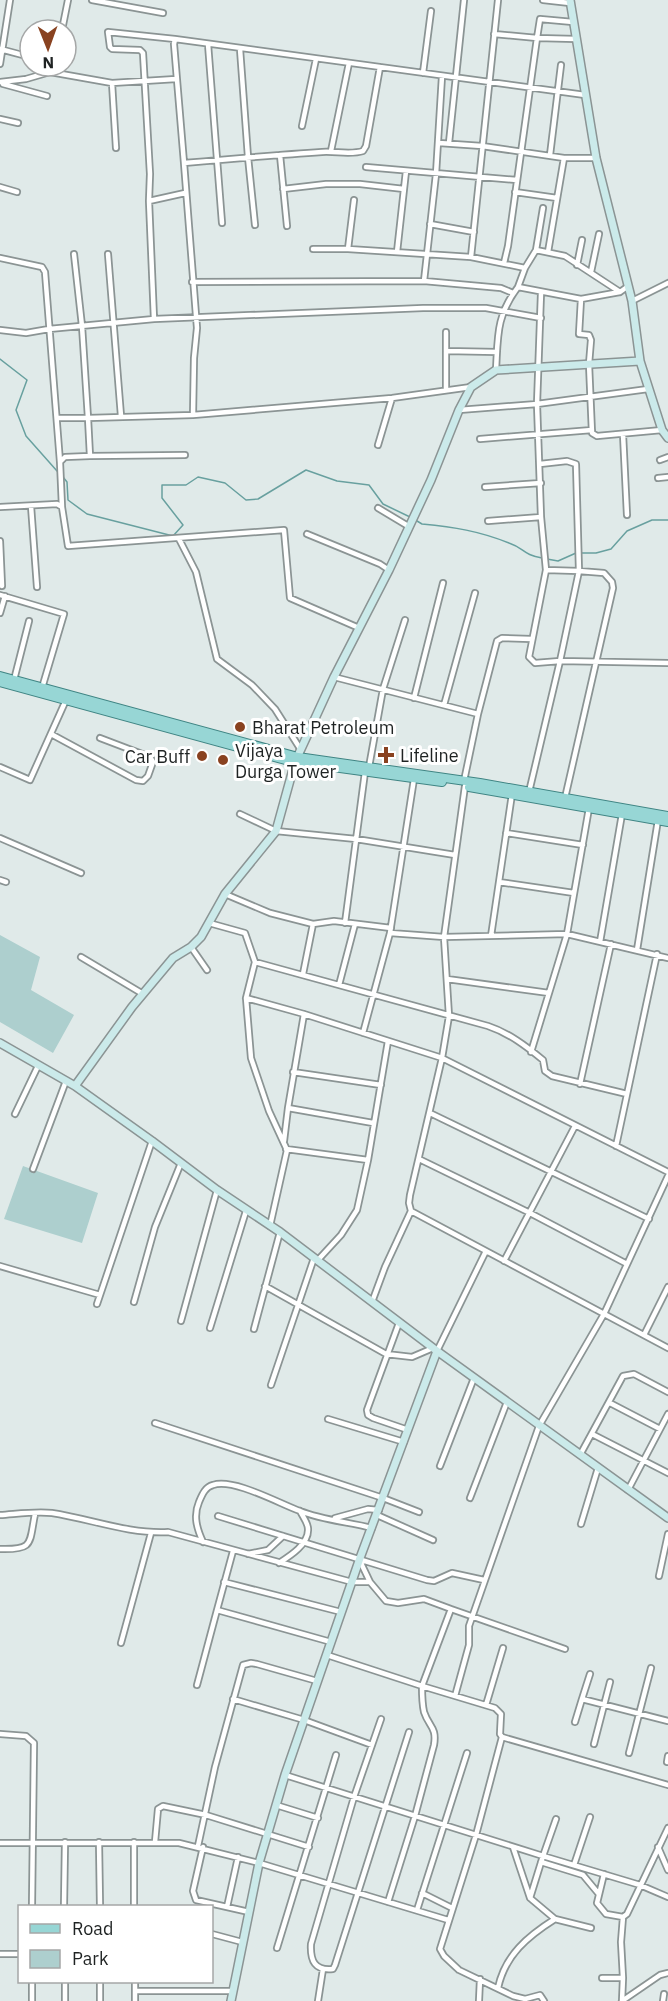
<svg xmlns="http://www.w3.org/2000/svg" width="668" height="2001" viewBox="0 0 668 2001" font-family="'IBM Plex Sans',sans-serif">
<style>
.green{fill:#adcfce}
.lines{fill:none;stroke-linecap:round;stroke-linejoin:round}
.stream{stroke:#68a09f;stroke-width:1.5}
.street-casing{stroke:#8b9494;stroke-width:8}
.secondary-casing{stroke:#8b9494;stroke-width:10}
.primary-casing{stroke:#408584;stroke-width:10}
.street{stroke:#fff;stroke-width:4.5}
.secondary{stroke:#cbeaea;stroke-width:7}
.primary{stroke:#97d6d5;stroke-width:8}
.poi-dot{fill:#894220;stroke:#fff;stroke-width:2}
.labels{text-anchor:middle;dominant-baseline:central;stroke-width:6;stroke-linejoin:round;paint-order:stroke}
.poi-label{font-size:18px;fill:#1f2323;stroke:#fff;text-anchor:start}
</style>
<rect width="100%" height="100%" fill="#e0eae9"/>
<path class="green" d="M0,935L40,957L31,990L74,1015L53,1053L0,1022Z
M23,1166L98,1193L82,1243L4,1219Z"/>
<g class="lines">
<path class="stream" d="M0,359L27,380L16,410L26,436L57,471
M63,477L67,482L68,500L87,514L173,536L183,525L162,498V485H186L198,477L225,483L246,500L258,499L306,470L337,481L369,485L383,504L410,517
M417,521L422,524C454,527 479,531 509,543C524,548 523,555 542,558
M581,553H596L611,549L627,531L652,520H668
M547,559L558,561L576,553"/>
<g class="street-casing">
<path id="street" d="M92,0L163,13
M543,0L570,3
M62,30L68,0
M494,34L537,38L540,19L573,22
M208,44L222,223
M0,49L30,57
M240,49L248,157L255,225
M0,64L10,0
M380,67L366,146L363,151C351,155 335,151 322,152C276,155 230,159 184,163L174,44L175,39L585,95
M423,73L431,11
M0,82L26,79L50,72L112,83L176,79
M112,83L116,148
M3,84L47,96
M0,119L18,123
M302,126L316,59
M439,143L482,146L564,158
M449,143L464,0
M331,151L349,63
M280,155L287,226
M550,155L561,65
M184,163L197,328L194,358L193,415
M366,167L517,180
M0,187L17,192
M283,189L326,184H360L404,189
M515,192L557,198
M354,200L348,249L471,257L525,268
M149,201L150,174L143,53L140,50L112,49L110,47L108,32L175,39
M430,224L474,232
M313,249H348
M536,250L565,256L620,292
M397,252L406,171
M548,252L564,158H596
M74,254L82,326L88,418L193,415L392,398L471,387
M108,254L121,416
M471,257L498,0
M0,258L42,267L45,272L60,462
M504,263L508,246L537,38L576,39
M577,265L582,240
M591,272L599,234
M424,281L436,174L442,76
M192,282L424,281L501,288L513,293
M518,287L525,268L536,250L543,208
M627,287L620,292L581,299L579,334L589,335L591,340L589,364L592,433L597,436L662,430
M541,293L537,404L541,517L546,570L579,571L560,661L535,663L529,657L546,570
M632,301L668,283
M154,319L149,201L185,193
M0,330L26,333L49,329L154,319L423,308H486L541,318
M446,351L497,352
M496,370C498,336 496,316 518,287L581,299
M446,390V332
M459,410L537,404L648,389
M57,418H88L90,456L65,457L60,462L62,507
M623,434L627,515
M480,439L592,430
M378,445L392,398
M90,456L185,455
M660,460L668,457
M540,464L567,461L576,464L579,571L604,573L612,582L613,588L565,798
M658,478L668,477
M485,487L541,483
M31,506L37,587
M0,507L57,504L62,507L68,546L284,530L290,598L359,628
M378,508L408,526
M488,521L541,517
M307,534L380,564L389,570
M179,539L196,572L217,659L252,685L275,709L301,750
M0,541L2,586
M0,595L64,614L42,688
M0,613L5,596
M334,677L478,714L464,781
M14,680L29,621
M414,698L443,583
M444,705L475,593
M478,714L497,641L502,638L531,639
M51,734L136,780L143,781L148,776L153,762L150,757L100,738
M0,767L30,780L66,700
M369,767L383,689L405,620
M414,779L390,933L444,937L567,934L668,958
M465,786L444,937L449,1016L442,1058L410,1195L409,1203L411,1211L668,1348
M529,792L560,661L668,663
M240,814L276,831L356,839L455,855
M506,833L583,845
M0,838L81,873
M0,880L6,882
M499,882L574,893
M225,894L270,913L313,924L334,921L391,928
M209,923L245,933L255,962L246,998L251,1058L269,1111L287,1150L270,1226
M345,923L365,772
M491,936L512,794
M600,942L622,814
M191,947L207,970
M637,950L658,820
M81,957L143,994
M255,962L488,1026C509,1033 526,1046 543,1060L545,1071L552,1076L627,1094
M303,974L313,924
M447,979L549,993
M339,985L355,924
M246,998L304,1014L442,1058L668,1172
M363,1033L390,933
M531,1052L567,934L589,808
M293,1072L381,1085
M580,1084L611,944
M288,1108L373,1123
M430,1113L649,1219
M15,1114L38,1066
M284,1141L288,1108L304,1014
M616,1146L657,954
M286,1149L368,1160
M419,1159L530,1213L627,1264
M33,1169L66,1081
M317,1261L341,1235L357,1210L368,1160L388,1041
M504,1261L575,1126
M0,1266L100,1295
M265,1286L386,1354L412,1357L433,1348
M134,1302L155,1227L181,1163
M372,1302L385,1267L411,1211
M97,1304L152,1141
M181,1321L217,1190
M399,1323L367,1410L368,1415L373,1418L408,1430
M210,1328L246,1211
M254,1329L280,1232
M644,1335L668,1287
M437,1351L486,1251
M271,1385L314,1258
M610,1403L660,1429
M328,1419L404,1442
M155,1423L383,1498L419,1512
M592,1434L668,1473
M580,1455L623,1376L634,1374L668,1392
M440,1466L474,1378
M628,1490L668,1414
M470,1498L507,1402
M0,1515C16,1514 36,1511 52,1513C91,1519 128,1534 168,1532L352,1582H370
M377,1515L433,1540
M218,1516L427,1580L434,1581L452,1573L484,1580
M335,1518L368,1509L379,1510
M581,1524L598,1468
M203,1542C197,1529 193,1516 199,1502C202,1495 205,1487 213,1485C234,1478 280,1504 300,1511C322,1520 349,1522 372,1528
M0,1549C34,1550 29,1544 35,1514
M233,1551L217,1610L331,1642
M248,1554L268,1550L283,1536
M360,1561L370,1582L386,1601L398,1603L424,1599L451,1609
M279,1563C290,1556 309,1544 308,1529C308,1523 303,1517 300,1511
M659,1576L668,1534
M224,1582L341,1612
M121,1643L151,1533
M565,1649L451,1609L422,1686L495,1708L501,1714L500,1734L502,1737L668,1785
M327,1655L422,1686C422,1694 422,1703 424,1712C429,1727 437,1727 434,1745L415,1816L388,1902
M197,1685L217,1610
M455,1696L469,1645V1626L539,1426L604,1314L668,1176
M233,1699L304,1720L372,1745
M582,1699L590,1674
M486,1705L503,1648
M381,1719L354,1797L311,1944C310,1961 315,1971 333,1969L335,1965L409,1732
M575,1722L582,1699L668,1721
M0,1734L26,1736L34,1743L32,1906
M502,1737L476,1835L440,1949L444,1956L459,1970L513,1996L525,1999V2001
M594,1744L610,1682
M629,1753L651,1668
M667,1762L668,1756
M285,1775L543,1856L556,1819
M276,1805L318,1818
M99,1842L100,1906
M134,1842V1906
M155,1842L158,1809L163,1806L206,1815L309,1847
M0,1843H179L259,1863L448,1920
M198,1846L215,1767L243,1665L251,1663L257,1664L317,1681
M203,1847L193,1891L196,1900L249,1912
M513,1847L530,1898
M658,1847L668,1870
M541,1862L583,1875L598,1893
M574,1865L590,1817
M604,1874L597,1903L606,1914L623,1917L627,1914L668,1828
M422,1893L452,1908
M64,1906L65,1842
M227,1907L238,1857
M417,1910L467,1753
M591,1928L555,1919L530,1898L543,1856L640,1885L668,1897
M212,1934L242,1942
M277,1948L336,1755
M0,1954H20
M602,1978H623L622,2001
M623,1978L621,1942L623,1917
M32,1982V2001
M65,1982V2001
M100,1982V2001
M135,1982V2001
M498,1988C505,1955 528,1936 555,1919
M135,1991H233
M525,1999L540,1995L544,2001
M318,2001L323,1969
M479,2001L480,1979
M622,2001L660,1975L668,1973
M663,2001L664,1994"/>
</g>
<g class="secondary-casing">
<path id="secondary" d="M570,0L596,158L632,301L640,361L662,430L668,438
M0,1043L75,1086L152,1141L217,1190L280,1232L437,1351L668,1518
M75,1086L132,1007L173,958L191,947L201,937L225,894L276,831L295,762L334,677L389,570L431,480L459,410L471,387L496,370L640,361
M231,2001L259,1863L285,1775L360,1558L437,1351"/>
</g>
<g class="primary-casing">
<path id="primary" d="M0,676L298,757L480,783L668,816
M0,682L289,761L442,782
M469,787L668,822"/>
</g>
<use href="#street" class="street"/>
<use href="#secondary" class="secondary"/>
<use href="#primary" class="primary"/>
</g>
<g class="poi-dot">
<circle cx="240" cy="727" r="6"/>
<path d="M383 746h6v6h6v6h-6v6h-6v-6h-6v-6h6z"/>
<circle cx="202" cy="756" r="6"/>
<circle cx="223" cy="760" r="6"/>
</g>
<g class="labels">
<g class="poi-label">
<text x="252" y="727">Bharat Petroleum</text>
<text x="235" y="750">Vijaya<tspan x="235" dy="21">Durga Tower</tspan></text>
<text x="400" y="755">Lifeline</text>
<text x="190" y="756" text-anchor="end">Car Buff</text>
</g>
</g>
<rect x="18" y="1905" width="195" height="78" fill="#ffffff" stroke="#a5a7a7" stroke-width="1.5"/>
<rect x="30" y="1924" width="30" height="9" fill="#97d6d5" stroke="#a5a7a7" stroke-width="1.5"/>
<text x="72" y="1935" font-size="18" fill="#1f2323">Road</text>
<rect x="30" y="1950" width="30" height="18" fill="#adcfce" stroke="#a5a7a7" stroke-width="1.5"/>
<text x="72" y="1965" font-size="18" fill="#1f2323">Park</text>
<g transform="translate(48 48) rotate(179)"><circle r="28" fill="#ffffff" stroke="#a5a7a7" stroke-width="1.5"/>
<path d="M0-4.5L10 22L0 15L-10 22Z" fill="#894220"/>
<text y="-9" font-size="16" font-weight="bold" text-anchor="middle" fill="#1f2323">N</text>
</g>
</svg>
